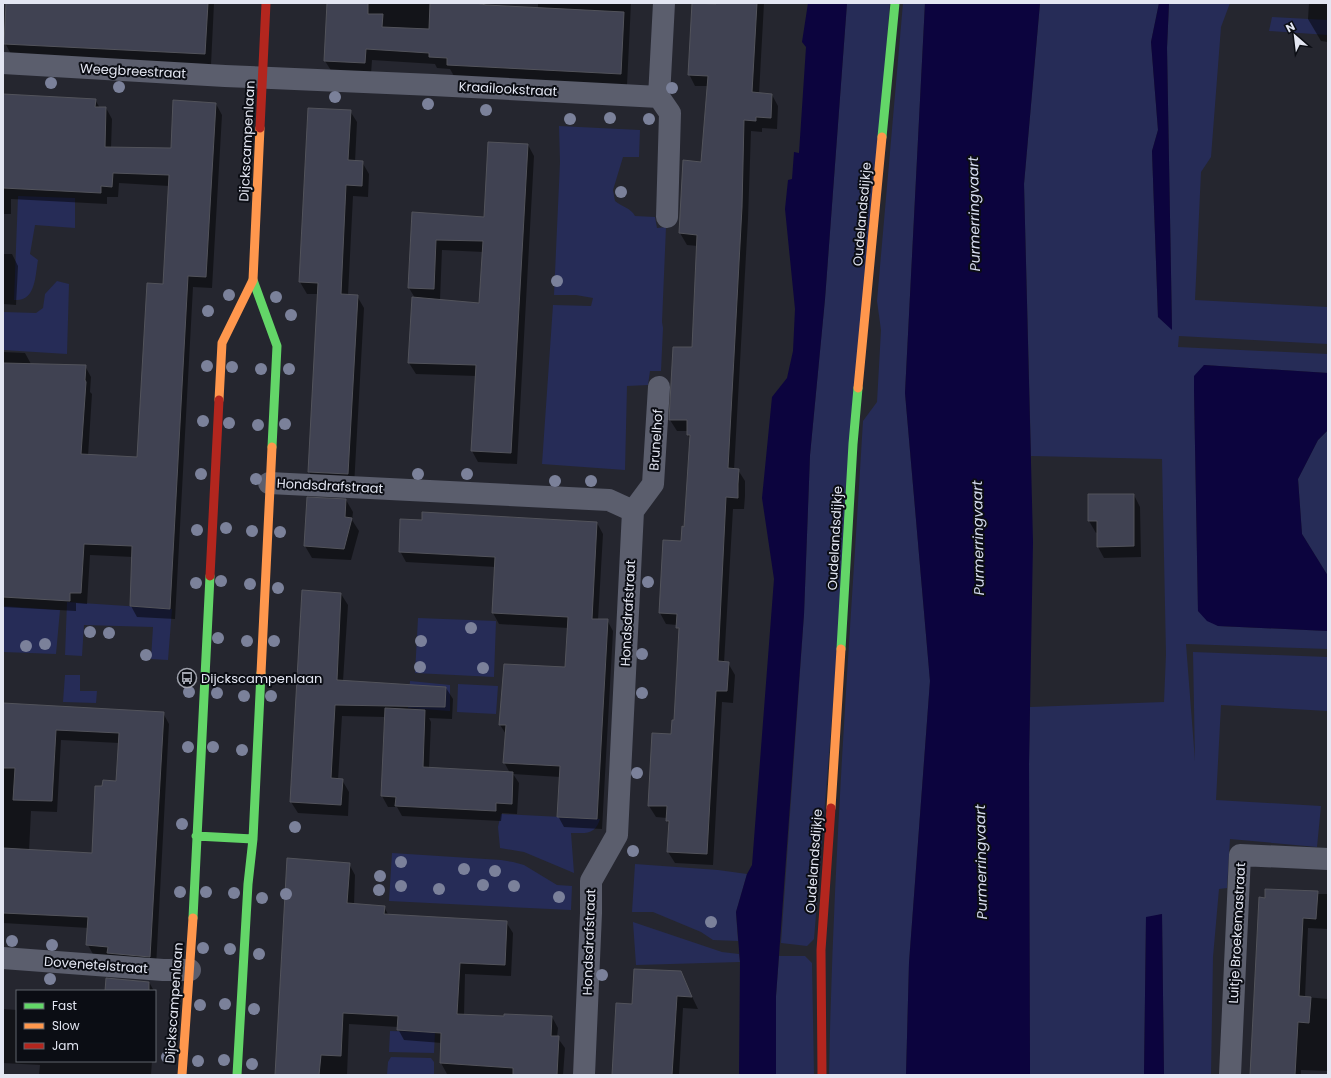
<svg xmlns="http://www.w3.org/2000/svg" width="1331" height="1078" viewBox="0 0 1331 1078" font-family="Poppins,sans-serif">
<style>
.green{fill:#262c57}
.water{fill:#0c043e}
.shadow{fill:#0007;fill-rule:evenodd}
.building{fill:#404252;stroke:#52535b}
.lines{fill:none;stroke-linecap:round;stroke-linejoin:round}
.street{stroke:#5b5e6d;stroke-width:22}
.fast{stroke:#63d668;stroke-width:9}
.slow{stroke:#ff974d;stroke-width:9}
.jam{stroke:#b3261e;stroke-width:9}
.tree{fill:#7b819a}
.labels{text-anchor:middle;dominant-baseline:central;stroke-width:4;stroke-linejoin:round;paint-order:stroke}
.street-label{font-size:13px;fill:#e3e6f2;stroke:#0b0d14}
.poi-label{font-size:13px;fill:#e3e6f2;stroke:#0b0d14;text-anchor:start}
.water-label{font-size:14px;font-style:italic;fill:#d6dcef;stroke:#0b0d14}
</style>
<rect width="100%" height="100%" fill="#25262f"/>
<path class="green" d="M847,3H890L814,939L807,946L781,943L804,614L810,455L825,299Z
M903,3H925L905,393L930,681L909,963L906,1075H829C833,857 850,639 863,421L877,402L881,330L877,301Z
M1040,3H1159L1151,42L1158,130L1152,151L1158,317L1172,329L1167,48L1169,3H1230L1221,27L1211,157L1201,172L1195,300L1328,307V344L1179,336L1178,347L1328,354V373L1204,365L1194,390L1198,611L1218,626L1328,631V649L1186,644L1195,761L1193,652L1328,657V711L1221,705L1216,800L1321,806L1317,847L1230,839L1227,888L1219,889L1213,957L1211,1075H1164L1162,914L1146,918L1144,1075H1030L1029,764L1030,707L1164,702L1166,654L1162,459L1031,456L1024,184Z
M1272,17L1328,20V35L1269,31Z
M559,126L640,130L639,157H623L613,190L615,201C622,207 631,208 635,216L655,217L657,228L666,227L662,322L663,328L661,371H650L648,385L627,386L625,470L542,464L553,305L591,306L593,298L576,295H554L560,162Z
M18,196L75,198V228L35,225L30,254L38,260C35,276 36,302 14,300Z
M57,281L69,284L67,354L3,350V312L36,313L43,308L45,294Z
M1328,430V576L1302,534L1298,479L1318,440Z
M67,602L172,609L168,660L151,659L153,627L84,625L82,656L65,655Z
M3,606L60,610L56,654L3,652Z
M418,618L496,621L494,677L415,673Z
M65,675H80V691H97L96,703L63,702Z
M410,681L450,685V711L408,708Z
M458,684L498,686L496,714L457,712Z
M501,814L600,819C595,835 586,833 571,833L574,873L524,852L500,848L498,827Z
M392,853L501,860L513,862L524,865L557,885L572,886L571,910L389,901Z
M635,864L718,870L747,874L736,912L738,941L713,940L701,932L653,912H632Z
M633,922L722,952L739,954L740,962L636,965Z
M779,956H805L812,963L814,1075H776V996Z
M390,1031L435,1032L434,1053L389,1052Z
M391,1057L431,1058L434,1062V1075H387L388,1062Z"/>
<path class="water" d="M808,3H847L825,299L810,455L804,614L776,996V1075H739L740,962L736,912L747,874L752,865L774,579L762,498L772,397L787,378L793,351L795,309L785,209L788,180L792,179L794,152L799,153L806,47L802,42Z
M925,3H1040L1024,184L1033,542L1029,764L1030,1075H906L909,963L930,681L905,393Z
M1159,3H1169L1167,48L1172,330L1158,317L1152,151L1158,130L1151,42Z
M1204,365L1328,373V430L1318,440L1298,479L1302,534L1328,576V631L1218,626L1207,621L1198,611L1194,390V376Z
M1162,914L1164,1075H1144L1146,917Z"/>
<path class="shadow" d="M7,3H214L211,65L11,54L5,43Z
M328,3H483V5L538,8V3H631L627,85L454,76L450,69L437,68L435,64L372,60L371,74L332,72L325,61Z
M693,3H764L759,94L772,95L778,106L777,129L762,128V132L751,131L748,219L734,470H738L745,481V496L744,509H733L724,663H728L735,675L733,703L722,702L713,865L675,863L668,852L669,825L667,821V818L656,817L649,806L672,735L675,721L680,632L677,625L666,624L660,613L685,528L690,439L688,435V431H677L670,420L693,348L698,246L687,245L680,233L684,161L702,163L708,86H695L689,74Z
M1309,3H1328V42L1321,41L1308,19Z
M3,95L95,100L100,108H106L112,119L111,148L171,149L216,104L222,115L212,288L193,287L175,619L137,617L131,606L133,557L90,555L87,604L76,603V611L3,607V352L25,353L31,364L85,366L91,377L90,392L92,394L88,456L138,458L164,285L169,186L119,183L118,197H107V204L11,199V214H3Z
M350,111L357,122L355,162H362L369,174L368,197L353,196L348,295L357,296L364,308L354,486L316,484L309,472L318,294H307L300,282Z
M528,145L534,156L517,464L478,462L472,451L476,376L416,374L409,363L412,298H415L409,288L413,213L485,218ZM442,250L483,252L480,304L440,300Z
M3,254H12L18,266L16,305L3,304Z
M1134,495L1140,507L1141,557L1104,558L1098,547V532L1096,533L1089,521Z
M308,498L346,500L353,512L352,520L359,531L351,560L312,558L305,546Z
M423,521L597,523L603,534L598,620H607L613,631L602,829L564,827L558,816L560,777L513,774L519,783L517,814L502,813L501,821L402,816L397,807H388L382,796L385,717L342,716L338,780H342L349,792L348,816L298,813L291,802L341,594L348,605L343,681L446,688L453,699L452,719L429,718L431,722L429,768L510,773L504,762L506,734L500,725L566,668L568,628L499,624L493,613L496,567L406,562L400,551Z
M3,704L163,713L169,724L156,967L94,956L88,945L89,928L3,923ZM61,740L119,743L117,782L92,854L29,851L31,811L57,812Z
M349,864L355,875L354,905L384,907L389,916L506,922L513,933L511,976L465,974L464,1015L552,1017L558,1028L557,1037L565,1048L563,1075L447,1074L441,1063L442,1043L404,1040L398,1029V1027L349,1024L347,1075H277Z
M1317,892L1318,894H1328V929L1308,928L1305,997L1328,999V1071L1301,1070V1075H1251L1266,899Z
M680,972L698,1009L683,1008L679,1075H613Z
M149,982L154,991H106Z
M3,1009L17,1010V1061H152L151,1075H39L40,1065L3,1063Z"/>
<path class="building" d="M6,3H208L205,54L4,44Z
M327,3H368V14H383L382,27L429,29L430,3H476L486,5L624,12L621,74L447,65V58L429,57V53L366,49L365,63L324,61Z
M692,3L716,4V3H757L752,92L772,94L771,118L756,117V121L744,120L742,207L728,468L739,469L738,484V498L726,497L718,661L729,662L727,691H716L707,854L667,852L669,821H666L667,806H648L652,733L671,734L672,720H674L677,666L679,628H676L677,614L659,613L663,540L681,541L682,526L684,527L688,466L690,435H687V420H669L673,347H692L697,235L679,233L683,160L701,162L708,76L688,75Z
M3,94L96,99L95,107H106L105,147L171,148L173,100L216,103L206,277L188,276L170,609L130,606L132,546L84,544L81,593H70V601L3,597V363L86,365L85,380L86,382L81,454L137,457L147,283L163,284L169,175L113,173L112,187L101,186V193L3,188Z
M308,108L351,110L348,160L363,161L362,186L346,185L341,294L358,295L348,474L308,472L318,283L299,282Z
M488,142L528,144L511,453L471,451L476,365L408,363L412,297L479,303L483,241L436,240L434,289L408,288L412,212L484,217Z
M1088,494H1134V546L1097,547V521H1088Z
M307,497L346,499L345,517L352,518L344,549L304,546Z
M422,512L597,522L592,619H608L597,819L557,817L560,766L503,763L506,725H499L504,664L565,667L568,617L492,613L495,557L399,552L400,519L422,520Z
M302,590L341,593L337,680L446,687L445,707L335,705L331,778L343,779L341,805L290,802Z
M3,703L164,712L150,957L107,953L108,947L86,945L88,917L3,913V848L92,853L95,786H102L103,780L116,781L119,733L56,730L52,801L13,800L15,768H3Z
M385,708L425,710L423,767L513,772L512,804L496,803V811L395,806L396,797L381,796Z
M287,858L350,863L347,903L385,906L384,914L507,921L505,965L460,963L457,1014L504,1016V1014L552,1016L551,1036H559L557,1075H513V1068L440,1063L441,1033L397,1030L398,1016L343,1013L341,1056L321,1055L319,1075H275Z
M1265,889L1318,891L1316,919L1303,918L1299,996L1311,997L1309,1023L1298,1022L1295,1075H1250L1259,897L1265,898Z
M634,969L681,971L692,997L677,996L672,1075H612L616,1003L632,1004Z
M106,978L149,982V991H105Z"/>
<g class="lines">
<path class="street" d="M3,63L225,76L433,85L659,97L664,3
M659,97L670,113L667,217
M269,483L609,500L633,511L617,835L591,881V913L584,1075
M633,511L653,484L659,387
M3,958L163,970H190
M1230,1075L1240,855L1328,859"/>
<path class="fast" d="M882,137L895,3
M253,280L277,346L272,447
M841,649L853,444L858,388
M196,836L253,839
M193,918L210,576
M237,1075L248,884L253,839L261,673"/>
<path class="slow" d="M858,388L882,137
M219,400L222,343L253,280L260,128
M261,673L272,447
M831,808L841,649
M182,1075L193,918"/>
<path class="jam" d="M260,128L266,3
M210,576L219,400
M822,1075L821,950L831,808"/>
</g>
<g class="tree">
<circle cx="51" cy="83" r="6"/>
<circle cx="119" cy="87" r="6"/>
<circle cx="672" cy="88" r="6"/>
<circle cx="335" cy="97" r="6"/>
<circle cx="428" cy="104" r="6"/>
<circle cx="486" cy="110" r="6"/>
<circle cx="610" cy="118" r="6"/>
<circle cx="570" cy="119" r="6"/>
<circle cx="649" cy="119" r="6"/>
<circle cx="621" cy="192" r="6"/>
<circle cx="557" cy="281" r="6"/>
<circle cx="229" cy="295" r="6"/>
<circle cx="276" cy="297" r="6"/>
<circle cx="208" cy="311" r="6"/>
<circle cx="291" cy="315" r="6"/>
<circle cx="207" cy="366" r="6"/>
<circle cx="232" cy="367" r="6"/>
<circle cx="261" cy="369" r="6"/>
<circle cx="289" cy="369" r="6"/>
<circle cx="203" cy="421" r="6"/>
<circle cx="229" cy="423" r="6"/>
<circle cx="285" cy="424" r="6"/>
<circle cx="258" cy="425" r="6"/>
<circle cx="201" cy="474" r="6"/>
<circle cx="418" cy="474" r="6"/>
<circle cx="467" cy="474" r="6"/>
<circle cx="256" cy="479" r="6"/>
<circle cx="555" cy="481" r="6"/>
<circle cx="591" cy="481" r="6"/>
<circle cx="226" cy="528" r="6"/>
<circle cx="197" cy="530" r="6"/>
<circle cx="252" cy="531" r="6"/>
<circle cx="280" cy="532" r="6"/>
<circle cx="221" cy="581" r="6"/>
<circle cx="648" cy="582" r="6"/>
<circle cx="196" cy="583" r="6"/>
<circle cx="250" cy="584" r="6"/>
<circle cx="278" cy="588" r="6"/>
<circle cx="471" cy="628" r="6"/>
<circle cx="90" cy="632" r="6"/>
<circle cx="109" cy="633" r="6"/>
<circle cx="218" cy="638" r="6"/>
<circle cx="247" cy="641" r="6"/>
<circle cx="274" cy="641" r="6"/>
<circle cx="421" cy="641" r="6"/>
<circle cx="45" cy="644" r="6"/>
<circle cx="26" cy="646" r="6"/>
<circle cx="642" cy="654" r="6"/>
<circle cx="146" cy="655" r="6"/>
<circle cx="420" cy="667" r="6"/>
<circle cx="483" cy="668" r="6"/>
<circle cx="189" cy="692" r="6"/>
<circle cx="217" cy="693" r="6"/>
<circle cx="642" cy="693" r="6"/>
<circle cx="244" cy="696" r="6"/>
<circle cx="271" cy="696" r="6"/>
<circle cx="188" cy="747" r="6"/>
<circle cx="213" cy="747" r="6"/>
<circle cx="242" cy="750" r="6"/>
<circle cx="637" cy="773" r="6"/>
<circle cx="182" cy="824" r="6"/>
<circle cx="295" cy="827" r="6"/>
<circle cx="633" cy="851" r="6"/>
<circle cx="401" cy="862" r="6"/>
<circle cx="464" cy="869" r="6"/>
<circle cx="495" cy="871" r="6"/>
<circle cx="380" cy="876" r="6"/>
<circle cx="483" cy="885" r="6"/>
<circle cx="401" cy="886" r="6"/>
<circle cx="514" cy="886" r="6"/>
<circle cx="439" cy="889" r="6"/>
<circle cx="379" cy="890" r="6"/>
<circle cx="180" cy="892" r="6"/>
<circle cx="206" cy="892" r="6"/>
<circle cx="234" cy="893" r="6"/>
<circle cx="286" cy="894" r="6"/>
<circle cx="559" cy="897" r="6"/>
<circle cx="262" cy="898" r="6"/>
<circle cx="711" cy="922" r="6"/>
<circle cx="12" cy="941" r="6"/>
<circle cx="52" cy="945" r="6"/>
<circle cx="203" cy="948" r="6"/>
<circle cx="230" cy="949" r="6"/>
<circle cx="259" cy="954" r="6"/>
<circle cx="602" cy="975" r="6"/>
<circle cx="50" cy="979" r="6"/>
<circle cx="225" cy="1004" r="6"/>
<circle cx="200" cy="1005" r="6"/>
<circle cx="254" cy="1009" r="6"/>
<circle cx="167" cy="1057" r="6"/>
<circle cx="224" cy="1060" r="6"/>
<circle cx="198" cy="1061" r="6"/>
<circle cx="252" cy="1064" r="6"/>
</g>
<defs>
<g id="bus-ring" transform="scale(1)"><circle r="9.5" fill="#0b0d14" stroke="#a0a3ae" stroke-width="1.5"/><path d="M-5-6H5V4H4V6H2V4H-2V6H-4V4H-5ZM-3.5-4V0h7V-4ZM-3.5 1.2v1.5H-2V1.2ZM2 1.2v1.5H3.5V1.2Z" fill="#a0a3ae"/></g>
</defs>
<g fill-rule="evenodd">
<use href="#bus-ring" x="187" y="678"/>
</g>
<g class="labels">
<g class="street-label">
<text transform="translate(133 71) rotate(3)">Weegbreestraat</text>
<text transform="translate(508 89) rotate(3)">Kraailookstraat</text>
<text transform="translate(247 141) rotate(-87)">Dijckscampenlaan</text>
<text transform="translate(862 214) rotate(-85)">Oudelandsdijkje</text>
<text transform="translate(656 440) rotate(-86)">Brunelhof</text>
<text transform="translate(330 486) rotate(3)">Hondsdrafstraat</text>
<text transform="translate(835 538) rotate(-87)">Oudelandsdijkje</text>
<text transform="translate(628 613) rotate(-87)">Hondsdrafstraat</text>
<text transform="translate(814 861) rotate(-86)">Oudelandsdijkje</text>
<text transform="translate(1237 933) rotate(-87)">Luitje Broekemastraat</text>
<text transform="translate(589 942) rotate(-88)">Hondsdrafstraat</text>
<text transform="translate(96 965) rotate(4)">Dovenetelstraat</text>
<text transform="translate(174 1003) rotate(-86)">Dijckscampenlaan</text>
</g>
<g class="poi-label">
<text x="201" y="678">Dijckscampenlaan</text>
</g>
<g class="water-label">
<text transform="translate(974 214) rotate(-91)">Purmerringvaart</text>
<text transform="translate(978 538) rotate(-91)">Purmerringvaart</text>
<text transform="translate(981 862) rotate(-91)">Purmerringvaart</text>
</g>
</g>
<rect width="1331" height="1078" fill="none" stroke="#e3e6f2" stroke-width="8"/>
<rect x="16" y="990" width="140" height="72" fill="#0b0d14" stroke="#61646d"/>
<rect x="24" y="1003" width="20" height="6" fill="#63d668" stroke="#61646d"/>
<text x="52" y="1010" font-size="12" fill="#e3e6f2">Fast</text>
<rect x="24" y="1023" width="20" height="6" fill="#ff974d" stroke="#61646d"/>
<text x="52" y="1030" font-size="12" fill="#e3e6f2">Slow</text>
<rect x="24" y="1043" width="20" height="6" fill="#b3261e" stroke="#61646d"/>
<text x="52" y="1050" font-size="12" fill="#e3e6f2">Jam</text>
<g transform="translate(1295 36) rotate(332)" stroke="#0b0d14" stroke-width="3" paint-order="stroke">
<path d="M0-3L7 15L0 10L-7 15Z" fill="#e3e6f2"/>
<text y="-6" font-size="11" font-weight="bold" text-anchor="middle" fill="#e3e6f2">N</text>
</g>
</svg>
